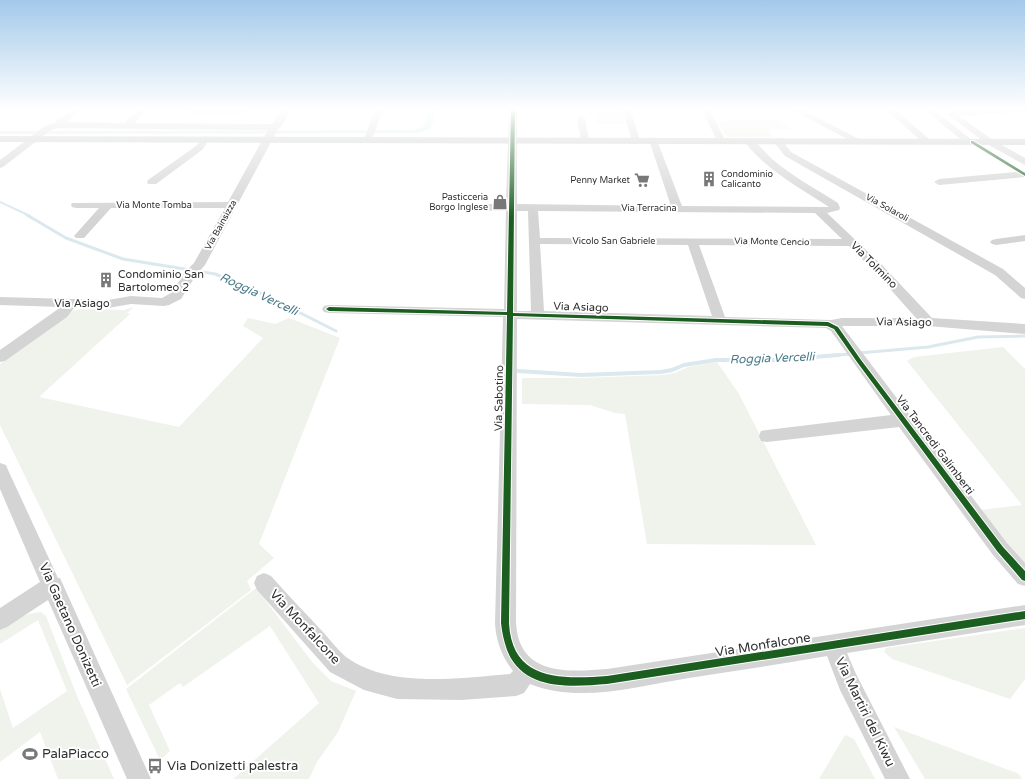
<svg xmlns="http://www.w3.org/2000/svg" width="1025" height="779" viewBox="0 0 1025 779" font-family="'Varela Round',sans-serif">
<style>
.green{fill:#f0f2ec}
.water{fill:#dbe9ee}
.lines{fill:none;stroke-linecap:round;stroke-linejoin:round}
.stream-far2{stroke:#dbe9ee;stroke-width:2}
.stream-far1{stroke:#dbe9ee;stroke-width:3}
.stream{stroke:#dbe9ee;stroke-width:4}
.minor{fill:#d4d4d4;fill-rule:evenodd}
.major{fill:#c7c7c7;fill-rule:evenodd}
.cycleway-casing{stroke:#fff;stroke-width:2}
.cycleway{fill:#1b5e20;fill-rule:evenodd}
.labels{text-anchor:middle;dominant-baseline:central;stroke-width:4;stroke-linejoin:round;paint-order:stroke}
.far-poi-label{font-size:9px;fill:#2f2f2f;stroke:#fff;text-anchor:end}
.far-street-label{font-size:9px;fill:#2f2f2f;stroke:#fff}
.street-label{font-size:11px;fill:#2f2f2f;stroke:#fff}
.poi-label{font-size:11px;fill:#2f2f2f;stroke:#fff;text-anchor:start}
.water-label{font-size:12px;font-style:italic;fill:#477988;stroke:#fff}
.near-street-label{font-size:13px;fill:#2f2f2f;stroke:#fff}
.near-poi-label{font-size:13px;fill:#2f2f2f;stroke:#fff;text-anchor:start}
</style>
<rect width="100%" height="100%" fill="#fff"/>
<path class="green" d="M595,109H621L625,124H597Z
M723,119L777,120L794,129H768L773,137H729L725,135L717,122H725Z
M134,307L127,313L130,314L39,397L179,427L263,338L243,326L248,318L275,324L289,318L340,338L259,544L274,558L247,581L251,590L127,685L0,425V364L73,311L80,309L124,310Z
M1003,347L1025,369V564L1014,553L980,510L1022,505L907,361L914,357Z
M717,362L739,394L816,545L647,544L625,414L615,413L590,405L522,404V378H582L663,375L675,373L688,367Z
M256,588L313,663L331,681L356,691L338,732L317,762L309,779H233L319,703L270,626L183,687L180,683L149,705L170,751L160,760L126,689Z
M41,612L46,616L77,696L114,779H58L40,732L0,762V689L13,728L67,691L38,620L0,644V629C14,620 25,613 41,612Z
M1025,628V679L1010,699L892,659L884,652L886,648Z
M894,727L1019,774L1022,779H925Z
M845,735L854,739L875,779H819Z"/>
<path class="water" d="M429,109H437L431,128L419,133L0,134V131L413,130L423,127Z"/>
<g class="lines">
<path class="stream-far2" d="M0,202L30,216"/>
<path class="stream-far1" d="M27,215L66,238L123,259L215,274L265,295L336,331
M859,353L928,347L978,337L1025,336
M826,356L851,354"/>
<path class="stream" d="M518,371L581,375L661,372L672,370L684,365L716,360H774L839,355"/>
<path class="minor" d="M73,109H82L66,122L124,123L139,109H148L134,123L272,124L283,109H291L281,127L278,129L205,265L196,275L181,299L169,305L164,306L131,304L108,308L75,307L67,317L5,361L0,362V350L61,307L0,305V297L108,300L131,296L162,298L171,293L187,270L194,263L225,208H111L84,238H76L74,236L99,208H76L72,207L71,205L72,203L228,202L268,130L58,128L51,130L3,167L0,168V160L45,126L54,123Z
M189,109H248L250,111L246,113H191L187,111Z
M375,109H383L372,139L371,141H365L364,139Z
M509,109H517V204L671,206L649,140L653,137L657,140L682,206L829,207C799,187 766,170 744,141L749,138C756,140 766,154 772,159C792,176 816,189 838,203L840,208L839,210L827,213L883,266L932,318L1025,324V334L928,326H842L1007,543L1025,563V586L1018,584L993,555L899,427L767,442L761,441L759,436L761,431L767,430L891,415L831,331L826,328L517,319L516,623C519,676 567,672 607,669L1025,605V625L847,653L856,674L910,779H885L840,690L827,656C781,664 735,671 689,678C639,686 579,704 530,684L524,693L516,696L461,700L397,699L364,690L330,672L257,590L254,583L257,576L264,573L271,576C288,595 306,614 323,632C330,640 338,650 346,657C390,689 460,678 510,674L513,671C502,657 496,641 495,623L503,317L329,313L324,312L322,309L324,306L329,305L504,309L506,211L462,210L457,207L462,204H506ZM517,211H528L531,311H517ZM538,211L815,213L842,239L540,238ZM540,244L688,245L712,316L544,311ZM699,245L849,246L875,272L916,318H842L831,320L725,317Z
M622,109H630L640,140L639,142H633L632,140Z
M701,109H709L725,140L724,142H718Z
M790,109H801L863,141L858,144L855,143Z
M886,109H895L929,139L931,141L929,143H923Z
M924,109H933L973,141L968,144L965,143Z
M996,109H1025V112L959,116L993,140L1025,158V165L987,144L947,114L951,111Z
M581,115L585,118L589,140L585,143L581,140L577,118Z
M206,136L210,139L202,150L156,184H148L147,182L148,180L196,146L203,137Z
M778,138L781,139L791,152L1003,269L1025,288V299L1021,298L995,275L785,156L773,141Z
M1025,171V177L939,185L934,182L939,179Z
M1025,235V241L996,245L992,244L990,242L992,240L996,239Z
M0,463L6,465L8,470L58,578H60L151,779H127L48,600L7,627L0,630V608L40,582L0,489Z"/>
<path class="major" d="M0,136L1025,139V145L0,142Z"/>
<g class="cycleway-casing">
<path id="cycleway" d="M511,109H515L513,313L828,322L838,327L861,360L1003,547L1025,571V581L1022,580L997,551L857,362L834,329L827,326L513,316L509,623C512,682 563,679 607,676L1025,611V619L607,684C571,687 523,691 507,650C504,641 502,633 501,623L507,315L329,311L326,309L329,307L507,312Z
M971,141H973L1025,173V176L971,143Z"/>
</g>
<use href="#cycleway" class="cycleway"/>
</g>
<linearGradient id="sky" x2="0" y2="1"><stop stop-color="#a3c9ea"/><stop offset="0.5" stop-color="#fff"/><stop offset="1" stop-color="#fff" stop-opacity="0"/></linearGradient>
<rect width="1025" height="218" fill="url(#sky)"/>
<defs>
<g id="building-bare" transform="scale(1.2)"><path d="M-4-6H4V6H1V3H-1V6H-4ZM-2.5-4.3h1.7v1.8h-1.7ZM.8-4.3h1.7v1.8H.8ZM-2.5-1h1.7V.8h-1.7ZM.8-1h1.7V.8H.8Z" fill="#787878" stroke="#fff" stroke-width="2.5" paint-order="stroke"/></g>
<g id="supermarket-bare" transform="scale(1.2)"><path d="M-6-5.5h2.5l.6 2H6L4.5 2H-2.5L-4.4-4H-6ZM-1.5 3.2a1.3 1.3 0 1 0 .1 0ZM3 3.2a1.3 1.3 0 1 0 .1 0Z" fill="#787878" stroke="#fff" stroke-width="2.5" paint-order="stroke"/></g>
<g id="shop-bare" transform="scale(1.2)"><path d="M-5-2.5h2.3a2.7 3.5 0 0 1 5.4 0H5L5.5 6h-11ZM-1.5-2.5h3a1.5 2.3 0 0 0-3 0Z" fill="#787878" stroke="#fff" stroke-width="2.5" paint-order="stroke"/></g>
<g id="stadium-bare" transform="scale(1.2)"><path d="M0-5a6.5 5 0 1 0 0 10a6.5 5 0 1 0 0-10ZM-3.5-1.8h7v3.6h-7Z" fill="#787878" stroke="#fff" stroke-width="2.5" paint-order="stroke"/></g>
<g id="bus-bare" transform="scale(1.2)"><path d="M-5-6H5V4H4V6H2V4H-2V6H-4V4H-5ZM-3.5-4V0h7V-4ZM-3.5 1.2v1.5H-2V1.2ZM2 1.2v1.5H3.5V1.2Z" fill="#787878" stroke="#fff" stroke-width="2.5" paint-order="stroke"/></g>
</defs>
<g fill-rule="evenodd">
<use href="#building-bare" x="709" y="179"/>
<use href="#supermarket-bare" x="642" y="180"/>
<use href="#shop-bare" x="500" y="202"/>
<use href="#building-bare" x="106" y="280"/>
<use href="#stadium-bare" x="30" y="754"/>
<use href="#bus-bare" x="155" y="766"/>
</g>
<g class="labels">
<g class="far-poi-label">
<text x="721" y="174" text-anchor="start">Condominio<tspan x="721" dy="10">Calicanto</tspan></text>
<text x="630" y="180">Penny Market</text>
<text x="488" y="197">Pasticceria<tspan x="488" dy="10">Borgo Inglese</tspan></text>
</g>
<g class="far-street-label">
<text x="154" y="205">Via Monte Tomba</text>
<text x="649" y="208">Via Terracina</text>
<text transform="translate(887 208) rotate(29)">Via Solaroli</text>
<text transform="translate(221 225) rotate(-61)">Via Bainsizza</text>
<text x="614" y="241">Vicolo San Gabriele</text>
<text transform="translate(772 242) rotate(1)">Via Monte Cencio</text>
</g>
<g class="street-label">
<text transform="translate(874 265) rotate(45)">Via Tolmino</text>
<text x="82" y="303">Via Asiago</text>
<text transform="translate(581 307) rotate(2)">Via Asiago</text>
<text transform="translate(904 322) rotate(1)">Via Asiago</text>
<text transform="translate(499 398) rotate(-89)">Via Sabotino</text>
<text transform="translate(935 445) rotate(53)">Via Tancredi Galimberti</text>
</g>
<g class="poi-label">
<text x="118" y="274">Condominio San<tspan x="118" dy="13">Bartolomeo 2</tspan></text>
</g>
<g class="water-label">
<text transform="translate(259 294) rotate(25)">Roggia Vercelli</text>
<text transform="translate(772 358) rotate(-2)">Roggia Vercelli</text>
</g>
<g class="near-street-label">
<text transform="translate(70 625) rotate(66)">Via Gaetano Donizetti</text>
<text transform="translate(305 627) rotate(47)">Via Monfalcone</text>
<text transform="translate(763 645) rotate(-9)">Via Monfalcone</text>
<text transform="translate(865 712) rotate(64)">Via Martiri del Kiwu</text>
</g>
<g class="near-poi-label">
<text x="42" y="754">PalaPiacco</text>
<text x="167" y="766">Via Donizetti palestra</text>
</g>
</g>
</svg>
